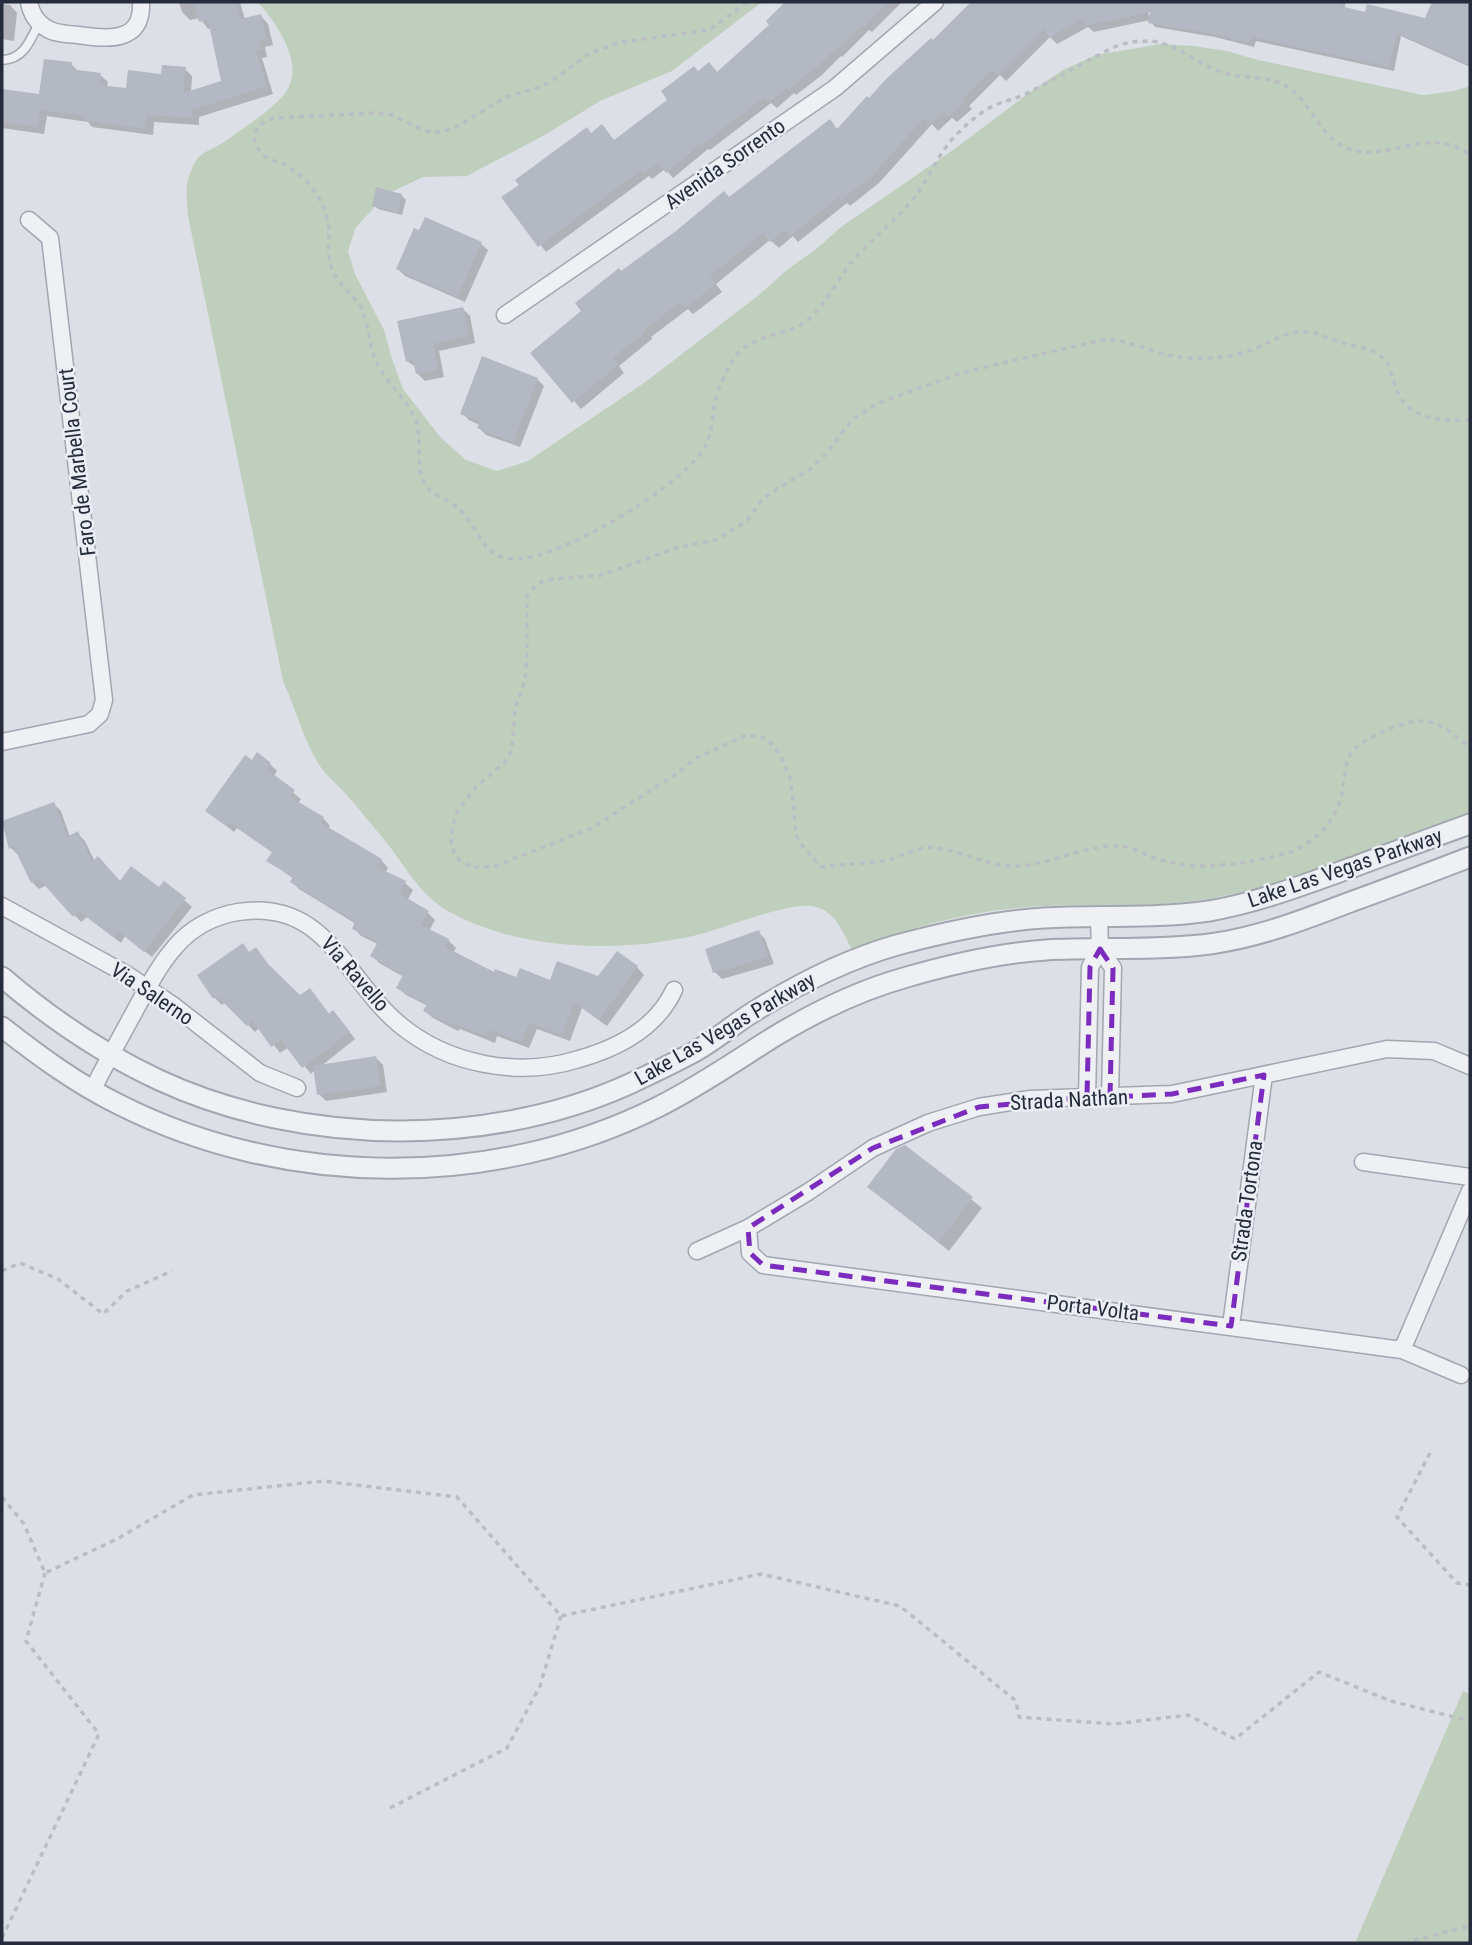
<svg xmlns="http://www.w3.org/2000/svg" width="1472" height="1945" viewBox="0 0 1472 1945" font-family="'Roboto Condensed',sans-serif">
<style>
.green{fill:#c0cfbd}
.shadow{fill:#0003}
.building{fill:#b3b8c2}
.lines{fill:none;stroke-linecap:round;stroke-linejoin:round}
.service-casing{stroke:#a2a6af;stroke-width:11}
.minor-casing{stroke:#a2a6af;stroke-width:19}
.tertiary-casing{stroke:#a2a6af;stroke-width:23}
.path{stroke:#babdc4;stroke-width:3.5;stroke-dasharray:5 5;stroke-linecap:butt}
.service{stroke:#eef0f4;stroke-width:8}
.minor{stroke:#eef0f4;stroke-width:16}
.tertiary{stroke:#eef0f4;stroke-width:19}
.marked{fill:none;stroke:#7b2cbf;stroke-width:5;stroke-dasharray:14 9;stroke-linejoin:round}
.labels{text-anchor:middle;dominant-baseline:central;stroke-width:5;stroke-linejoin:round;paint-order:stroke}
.street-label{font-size:21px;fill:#262c3b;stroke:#ebeef4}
</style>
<rect width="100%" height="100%" fill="#dcdfe6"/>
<path class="green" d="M258,2H762L672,71L600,101L543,136L467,176L423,177L387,194L356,227L348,251L355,274L384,330L392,359L403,389L441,438L466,460L497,471L528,461L644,383L759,295L788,269L815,250L841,227L953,150L1033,90L1063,70L1096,55L1161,44L1194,46L1227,51L1258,60L1423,95L1454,91L1470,86V812C1387,842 1295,884 1208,899C1154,908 1098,904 1043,906C978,909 913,926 852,950C843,932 834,908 811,906C789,903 731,925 708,932C631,954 520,952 448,911C418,894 404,863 382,837C369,822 357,806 344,792C337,784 328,777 322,769C304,743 296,709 283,681L188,216C186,193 184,180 197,159C204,150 217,148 227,140C245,127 267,113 282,97C309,68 277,24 258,2Z
M1463,1691L1470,1694V1943H1355Z"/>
<path class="shadow" d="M179,2H240L245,20L261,16L268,24L273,45L265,47L267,57L262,58L273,94L199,117V125L154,122L153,135L92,127L88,122L47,116L44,134L2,128V91L41,96L71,64L79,72L100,75L108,82L107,87L127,90L185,69L192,76L191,92L223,82L212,28L208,29L200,18L190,20L182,12Z
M788,2H902L872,32L869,30L842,57L841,56L822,75L796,95L794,93L777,108L771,103L710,150L708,149L673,178L665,169L652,179L649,176L546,252L504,198L591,135L615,141L670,100L699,73H717L772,25L768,21Z
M974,2H1146L1150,20L1153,2H1346L1344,9L1366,14L1426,20L1433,2H1470V67L1401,36L1394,71L1256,41L1254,47L1215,37L1155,27L1150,20L1094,32L1088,27L1057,44L1050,37L1006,81L1000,75L969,106L972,109L957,122L952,118L938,131L932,124L879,183L850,206L847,203L798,242L793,236L779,248L770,240L716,284L722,292L693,314L688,309L651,337L652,339L619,366L624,373L581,409L533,353L583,311L621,273L729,199L838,130Z
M2,4L10,5L17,13L14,41L2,39Z
M401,195L406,200L402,215L378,209L374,205Z
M480,243L488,250L465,302L405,276L398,269Z
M463,309L470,316L475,343L439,351L444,377L425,381L418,374L417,368L407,361Z
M537,379L544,386L520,447L486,435L479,428L480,425L469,420L462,413Z
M252,762L270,764L277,771L273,777L301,799L298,803L323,818L330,826L328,829L381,860L388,868L385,873L405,883L413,890L407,901L428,913L435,920L429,931L448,940L456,948L453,953L495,974L517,979L551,983L599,978L637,967L644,975L607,1026L582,1008L570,1041L537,1029L529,1048L497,1036L495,1043L460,1029L458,1031L433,1018L425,1011L428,1006L406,995L398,988L404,977L379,963L372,955L378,944L361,936L354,928L356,924L299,889L292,882L294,879L268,861L273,853L237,828L234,832L207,811Z
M54,804L61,811L70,837L78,834L85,841L95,862L120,883L159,890L164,883L192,907L152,957L125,936L121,943L87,917L81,922L47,885L39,889L32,882L18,855L11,848L2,823Z
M758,932L765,939L774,964L722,979L715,972Z
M242,945L250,953L256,949L274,973L300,998L310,990L330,1015L333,1012L340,1019L355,1039L320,1067L376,1058L383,1065L387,1092L326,1101L319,1094L315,1070L311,1074L289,1047L280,1053L260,1027L255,1032L225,1002L222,1005L215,998L199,976Z
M905,1147L982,1208L949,1251L869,1187Z"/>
<path class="building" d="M194,2H236L240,19L261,14L266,38L259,40L261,50L256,51L267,86L192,110V118L147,115L145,129L83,120L84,116L40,110L37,127L2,122V89L39,94L44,59L72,62L71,69L101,73L99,85L126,88L128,70L161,74L162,65L186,67L183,93L221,81L208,20L199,22Z
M785,2H889L864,27L862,25L835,52L833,51L814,70L813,69L789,90L786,88L769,103L764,97L702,145L701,143L666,173L658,163L644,174L641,170L538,247L501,197L519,185L515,180L587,127L591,133L602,124L614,140L667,100L661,91L694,66L698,71L709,62L717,72L769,25L766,21Z
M971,2H1340V6L1365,12L1367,4L1425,18L1432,2H1470V65L1397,33L1389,67L1251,37L1250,43L1209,33L1148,23L1150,12L1085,26L1083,18L1049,38L1044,29L998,75L992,69L963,98L966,100L948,117L944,111L930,125L924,118L872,176L841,200L839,197L790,236L785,230L770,242L763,233L710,276L716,284L685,308L680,302L645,329L646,331L613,358L618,365L572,403L530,353L581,311L575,303L619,268L621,271L676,231L724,191L729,197L830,119L837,129L867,96L869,98L885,80L931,38L933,40Z
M376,187L402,194L398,212L372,206Z
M425,217L482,242L457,297L396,269L414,228L419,230Z
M463,307L469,336L433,344L438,370L416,374L413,360L406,362L397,321Z
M482,356L538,378L513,442L477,428L480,421L460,414Z
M257,752L271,763L266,769L295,790L290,797L324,817L321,823L382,859L377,867L406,881L400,894L429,911L421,925L449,939L445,947L494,972L495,969L516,977L520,968L550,980L557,961L598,976L617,951L638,966L599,1020L574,1002L562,1035L529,1023L522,1042L490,1030L487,1036L452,1023L451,1025L423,1011L427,1004L396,988L403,975L370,956L378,942L352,929L355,922L290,882L293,877L266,861L272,852L229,822L226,826L205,811L245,755L252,760Z
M54,802L67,837L78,831L92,862L98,856L120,881L131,866L159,887L164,881L186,898L144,952L118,931L113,937L79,911L73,917L39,879L31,883L14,847L9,849L2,821Z
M759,930L768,957L713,973L705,949Z
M243,943L249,952L256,947L268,964L300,995L310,988L329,1014L333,1010L350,1032L302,1068L281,1040L271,1047L253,1021L247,1026L217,996L213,999L197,975Z
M376,1056L381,1086L317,1095L313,1066Z
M905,1145L973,1197L939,1242L867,1187L896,1149Z"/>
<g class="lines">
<g class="service-casing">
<path id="service" d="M2,60C24,59 30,41 39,23"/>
</g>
<g class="minor-casing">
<path id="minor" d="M29,2C31,13 36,22 46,28C55,34 67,34 78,35C106,39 143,44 141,2
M505,315L835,88L935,2
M2,742L89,724L100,714L104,700L50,238L29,220
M2,906L126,974L174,1006L260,1073L297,1088
M1100,949L1113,968L1110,1097
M93,1089C107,1061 123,1033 138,1005C149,985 160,964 175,947C191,928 214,916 238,912C326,898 345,979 399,1024C448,1065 518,1078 579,1059C618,1048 656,1029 674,990
M1087,1097L1090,967L1100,949L1099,917
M1363,1162L1470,1177
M748,1228L750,1253L763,1265L1402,1350L1461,1375
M697,1251L748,1228L808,1192L873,1148L928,1123L979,1107L1030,1099L1172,1094L1387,1049L1434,1051L1470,1066
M1231,1326L1264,1075
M1402,1350L1470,1191"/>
</g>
<g class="tertiary-casing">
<path id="tertiary" d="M2,977C50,1018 101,1053 159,1080C303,1147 496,1149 640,1079C659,1070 678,1061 696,1051C717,1039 735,1023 755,1011C798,984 848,959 897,945C945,932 995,921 1044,918C1099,915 1155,919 1209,911C1256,903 1300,886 1345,870C1386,855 1428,839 1470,824
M2,1027C39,1056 77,1084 120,1105C285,1188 492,1190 658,1107C698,1087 734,1062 772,1038C813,1013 860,990 907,977C952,964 999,953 1046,950C1100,947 1156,951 1210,944C1260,937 1306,919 1353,901C1392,887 1431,872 1470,857"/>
</g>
<path class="path" d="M747,2L709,30L622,42L590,53L553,80L540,87L506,97L453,129L438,132L425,131L392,115L376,113L275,118C257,122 247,136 261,153C267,160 277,161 285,165C305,175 322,197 327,218C331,234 326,251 331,266C336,283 351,292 360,306C369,322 368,342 375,359C384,380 403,395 414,416C424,437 414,464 425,484C432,497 448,499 458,508C481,528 480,560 518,559C563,557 683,486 705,447C712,434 712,420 714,407C717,390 726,369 736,356C754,332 787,338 809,319C828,302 838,277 855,258C875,236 899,218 917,194C932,173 941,148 960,131C970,121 981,112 993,106C1004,101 1015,99 1026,94C1055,79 1083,63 1112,48C1123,43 1135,41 1148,41C1175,42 1197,64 1221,72C1245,80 1272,74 1292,90C1313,107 1321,138 1347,148C1387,165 1428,123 1470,155
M1470,420C1448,422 1416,420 1402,400C1387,378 1398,357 1363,348C1356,346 1349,345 1342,343C1330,340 1319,332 1306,332C1280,332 1274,342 1252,350C1233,357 1209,359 1189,358C1159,357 1135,341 1106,339L964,372L876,404L852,420L825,455L809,470L775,490L762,500L747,521L716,540L679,547L602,575L544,580L530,591L527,596V657L525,680L515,709L512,749L505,762L476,787L457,812L454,821L451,840L454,852L459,860L472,867H493L592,828L676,774L696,758L744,736H754L762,737L769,741L781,756L791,781L796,834L799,842L821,867C842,864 863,864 884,861C901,858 917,845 934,848C966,851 987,868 1022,866C1051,863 1094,843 1120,846C1135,847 1149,858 1165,861C1202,871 1242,864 1280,855C1313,847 1339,821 1343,786C1345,776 1345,765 1350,755C1360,738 1411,716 1430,722C1446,726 1457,738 1470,747
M2,1271L20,1263L58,1279L103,1314L127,1291L172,1271
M1430,1453L1397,1517L1457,1583L1470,1585
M2,1497L24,1524L45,1573L117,1539L193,1495L323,1481L457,1497L561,1616L761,1574L900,1606L1016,1701L1019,1717L1114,1724L1188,1715L1235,1739L1319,1672L1391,1701L1470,1721
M390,1808L507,1748L540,1686L561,1616
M2,1938L99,1734L26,1641L45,1573
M1404,1943L1470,1926"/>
<use href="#service" class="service"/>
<use href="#minor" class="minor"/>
<use href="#tertiary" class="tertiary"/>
</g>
<path class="marked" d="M1100,949L1113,968L1110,1097L1172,1094L1264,1075L1231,1326L763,1265L750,1253L748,1228L873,1148L979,1107L1087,1097L1090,967Z"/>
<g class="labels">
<g class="street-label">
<text transform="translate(725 164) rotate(-35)">Avenida Sorrento</text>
<text transform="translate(77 462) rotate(-97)">Faro de Marbella Court</text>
<text transform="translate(1345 868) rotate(-19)">Lake Las Vegas Parkway</text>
<text transform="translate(355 974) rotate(49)">Via Ravello</text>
<text transform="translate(152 994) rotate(34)">Via Salerno</text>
<text transform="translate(725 1029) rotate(-30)">Lake Las Vegas Parkway</text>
<text transform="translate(1069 1100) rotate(-3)">Strada Nathan</text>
<text transform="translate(1247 1201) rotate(-82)">Strada Tortona</text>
<text transform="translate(1093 1308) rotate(7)">Porta Volta</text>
</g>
</g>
<rect width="1472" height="1945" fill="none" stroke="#262c3b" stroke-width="7"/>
</svg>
